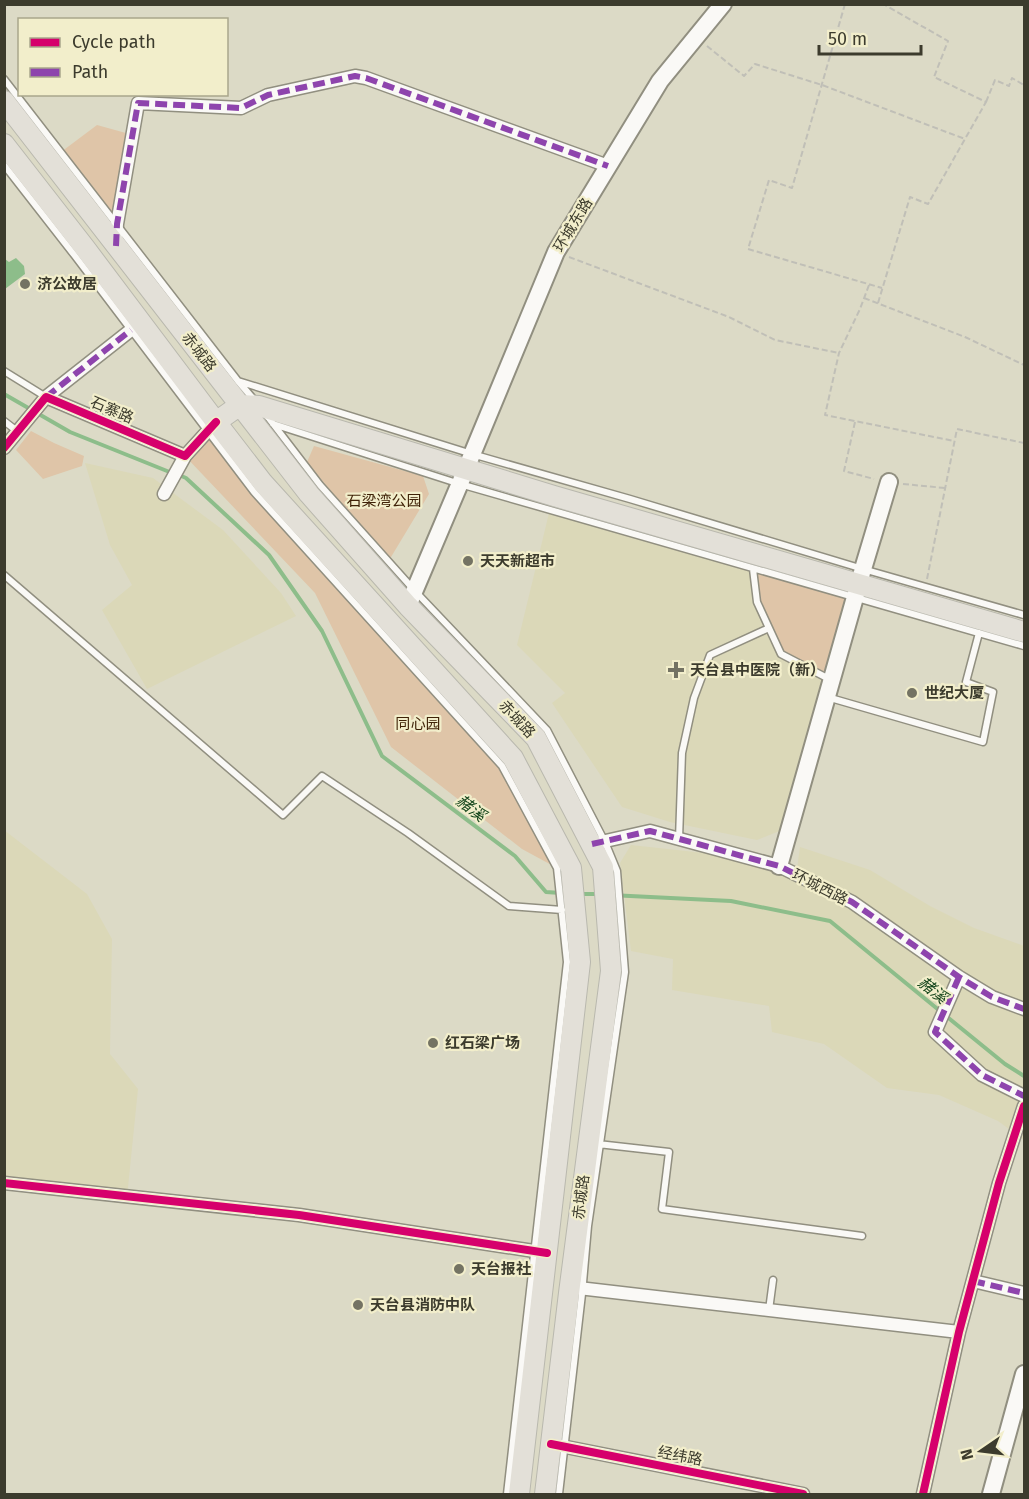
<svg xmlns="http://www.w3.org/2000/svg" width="1029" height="1499" viewBox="0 0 1029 1499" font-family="'Fira Sans','Noto Sans SC',sans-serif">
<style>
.built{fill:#dbd8b8}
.green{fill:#dfc5a8}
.water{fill:#8dbd8a}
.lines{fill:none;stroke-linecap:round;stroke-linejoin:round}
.stream{stroke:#8dbd8a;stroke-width:4}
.lane-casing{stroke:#918f80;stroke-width:9}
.street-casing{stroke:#918f80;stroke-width:15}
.secondary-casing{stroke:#918f80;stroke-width:20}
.primary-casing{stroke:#b9b8ae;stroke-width:22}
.path{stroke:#c0bfb7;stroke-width:2;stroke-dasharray:6 3;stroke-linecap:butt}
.lane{stroke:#faf9f6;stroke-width:6}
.street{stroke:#faf9f6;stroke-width:12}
.secondary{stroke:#faf9f6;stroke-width:16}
.primary{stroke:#e3e0d8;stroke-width:20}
.quiet{stroke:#8e44ad;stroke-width:6;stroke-dasharray:12 6;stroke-linecap:butt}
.cycleway-casing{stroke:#f2eecb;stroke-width:11}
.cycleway{stroke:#d6006c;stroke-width:8}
.poi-dot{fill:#747363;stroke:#f2eecb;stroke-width:2}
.labels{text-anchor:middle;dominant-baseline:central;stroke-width:4.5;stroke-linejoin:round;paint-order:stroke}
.street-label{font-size:15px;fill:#3c3b2d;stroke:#f2eecb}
.poi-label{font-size:15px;font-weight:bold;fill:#3c3b2d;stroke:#f2eecb;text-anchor:start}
.park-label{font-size:15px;fill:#3f2207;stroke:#f2eecb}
.water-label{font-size:16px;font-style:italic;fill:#15461c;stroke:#f2eecb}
</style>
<rect width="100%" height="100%" fill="#dcdac6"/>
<path class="built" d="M85,463L153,478L223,530L281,593L296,616L147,689L102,610L132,585L110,545Z
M550,509L753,569L832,680L787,828L757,840L670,822L622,807L552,703L565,693L517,645Z
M4,830L87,894L112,939L110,1054L138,1089L127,1197L5,1181Z
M631,845L750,858L797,869L800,847L870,870L930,906L974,928L1024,946V1140L998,1121L939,1095L887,1088L824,1044L772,1032L769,1006L672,990L673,959L631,951L620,863Z"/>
<path class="green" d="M97,125L133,135L117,224L61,152Z
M31,431L54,443L84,456L82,466L43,479L16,450Z
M208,432L254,492L502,766L557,868L522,849L391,747L315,593L185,456Z
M314,446L423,476L429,494L388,562L307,462Z
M753,569L855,597L832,680L781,654L757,602Z"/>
<path class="water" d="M16,258L24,266L25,274L5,289V259L9,262Z"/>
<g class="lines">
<path class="stream" d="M4,394L70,432L172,473
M179,475L186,478L269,555L322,631L382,756L515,856L546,892L561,893
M580,894H599
M610,895L731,901L830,921L940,1011
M946,1016L1005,1064L1024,1076"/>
<g class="lane-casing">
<path id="lane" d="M4,79L238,381L256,402
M4,165L75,256L254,492L502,766L557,868L567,962L507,1494
M4,371L46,397
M238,381L472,454L630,499L863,569L1024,615
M264,412L320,485L415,591L547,730L605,842L617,871L625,972L588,1226L582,1294L559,1494
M4,421L17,431
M273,424L460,484L1024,646
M753,569L757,602L781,654L831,680
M4,575L283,815L322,776L408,833L509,906L562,910
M827,697L983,742L993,692L966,682L979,633
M679,839L682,753L694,698L710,655L769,628
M598,1144L669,1152L662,1209L862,1236
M769,1310L773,1280"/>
</g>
<g class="street-casing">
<path id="street" d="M116,244L117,224L138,103L241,108L268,95L355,76L366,78L608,166
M46,397L185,456L216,422
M4,448L46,397L131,330
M164,494L185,456
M592,844L650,831L779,866L852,902L959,977L992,997L1024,1009
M959,977L935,1032L982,1075L1024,1096
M4,1183L299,1215L547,1253
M973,1281L1024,1293
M570,1287L959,1332
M551,1444L803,1494
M923,1494L959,1332L999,1183L1024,1106"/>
</g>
<g class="secondary-casing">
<path id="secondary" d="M408,606L466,469L556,252L660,81L723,4
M779,866L863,569L889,482
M991,1494L1024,1374"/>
</g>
<g class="primary-casing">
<path id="primary" d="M4,101L309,494L408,606L536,738L603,867L611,971L569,1293L545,1494
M4,144L85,248L216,422L263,483L513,758L571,868L580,962L519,1494
M216,422L240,405L259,406L554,496L1024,632"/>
</g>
<path class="path" d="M845,4L792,188L769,180L748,249L882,288
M707,46L744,76L755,64L822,85L965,139
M986,102L995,80L1009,86L1012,78L1024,85
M569,257L729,317L775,340L839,353
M869,285L860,309L839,353L825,415L954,441
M864,298L965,337L1024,365
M878,303L910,197L928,204L986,102L934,77L948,41L883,4
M855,422L844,471L874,479
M903,484L945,488
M927,579L957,429L1024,443"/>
<use href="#lane" class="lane"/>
<use href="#street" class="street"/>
<use href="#secondary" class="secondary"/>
<use href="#primary" class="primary"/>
<path class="quiet" d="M116,246L117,224L138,103L241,108L268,95L355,76L366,78L608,166
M46,397L131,330
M592,844L650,831L779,866L852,902L959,977L992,997L1024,1009
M959,977L935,1032L982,1075L1024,1096
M973,1281L1024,1293"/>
<g class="cycleway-casing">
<path id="cycleway" d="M4,448L46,397L185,456L216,422
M4,1183L299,1215L547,1253
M551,1444L803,1494
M923,1494L959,1332L999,1183L1024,1106"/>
</g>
<use href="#cycleway" class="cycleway"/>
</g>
<g class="poi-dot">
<circle cx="25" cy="284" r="6"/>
<circle cx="468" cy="561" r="6"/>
<path d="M673 661h6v6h6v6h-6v6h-6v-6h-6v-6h6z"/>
<circle cx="912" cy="693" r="6"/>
<circle cx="433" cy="1043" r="6"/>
<circle cx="459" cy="1269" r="6"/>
<circle cx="358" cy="1305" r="6"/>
</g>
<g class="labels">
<g class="street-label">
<text transform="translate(573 225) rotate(-59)">环城东路</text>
<text transform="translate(199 352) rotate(52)">赤城路</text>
<text transform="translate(112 410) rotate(23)">石寨路</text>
<text transform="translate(517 719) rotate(47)">赤城路</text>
<text transform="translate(820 887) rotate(27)">环城西路</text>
<text transform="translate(581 1197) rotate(-83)">赤城路</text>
<text transform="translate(680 1456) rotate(11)">经纬路</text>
</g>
<g class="poi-label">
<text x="37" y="284">济公故居</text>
<text x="480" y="561">天天新超市</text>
<text x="690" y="670">天台县中医院（新）</text>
<text x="924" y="693">世纪大厦</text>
<text x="445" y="1043">红石梁广场</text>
<text x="471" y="1269">天台报社</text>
<text x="370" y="1305">天台县消防中队</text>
</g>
<g class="park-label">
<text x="384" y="501">石梁湾公园</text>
<text x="418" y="724">同心园</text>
</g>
<g class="water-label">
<text transform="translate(471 808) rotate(37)">赭溪</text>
<text transform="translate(933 990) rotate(39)">赭溪</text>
</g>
</g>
<rect width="1029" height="1499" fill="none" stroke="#3c3b2d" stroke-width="12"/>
<rect x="18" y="18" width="210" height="78" fill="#f2eecb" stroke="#a9a68c" stroke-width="1.5"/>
<rect x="30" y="38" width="30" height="9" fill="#d6006c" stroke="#a9a68c" stroke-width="1.5"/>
<text x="72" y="48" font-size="18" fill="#3c3b2d">Cycle path</text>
<rect x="30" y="68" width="30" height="9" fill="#8e44ad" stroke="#a9a68c" stroke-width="1.5"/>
<text x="72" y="78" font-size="18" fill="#3c3b2d">Path</text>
<g transform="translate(981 1451) rotate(256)" stroke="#f2eecb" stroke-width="4.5" paint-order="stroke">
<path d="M0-4.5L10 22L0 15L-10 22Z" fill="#3c3b2d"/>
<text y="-9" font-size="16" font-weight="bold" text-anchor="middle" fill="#3c3b2d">N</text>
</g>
<path d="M819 45v9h102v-9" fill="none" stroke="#3c3b2d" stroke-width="3"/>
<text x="828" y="45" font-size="18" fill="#3c3b2d" stroke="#f2eecb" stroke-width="4.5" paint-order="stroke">50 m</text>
</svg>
